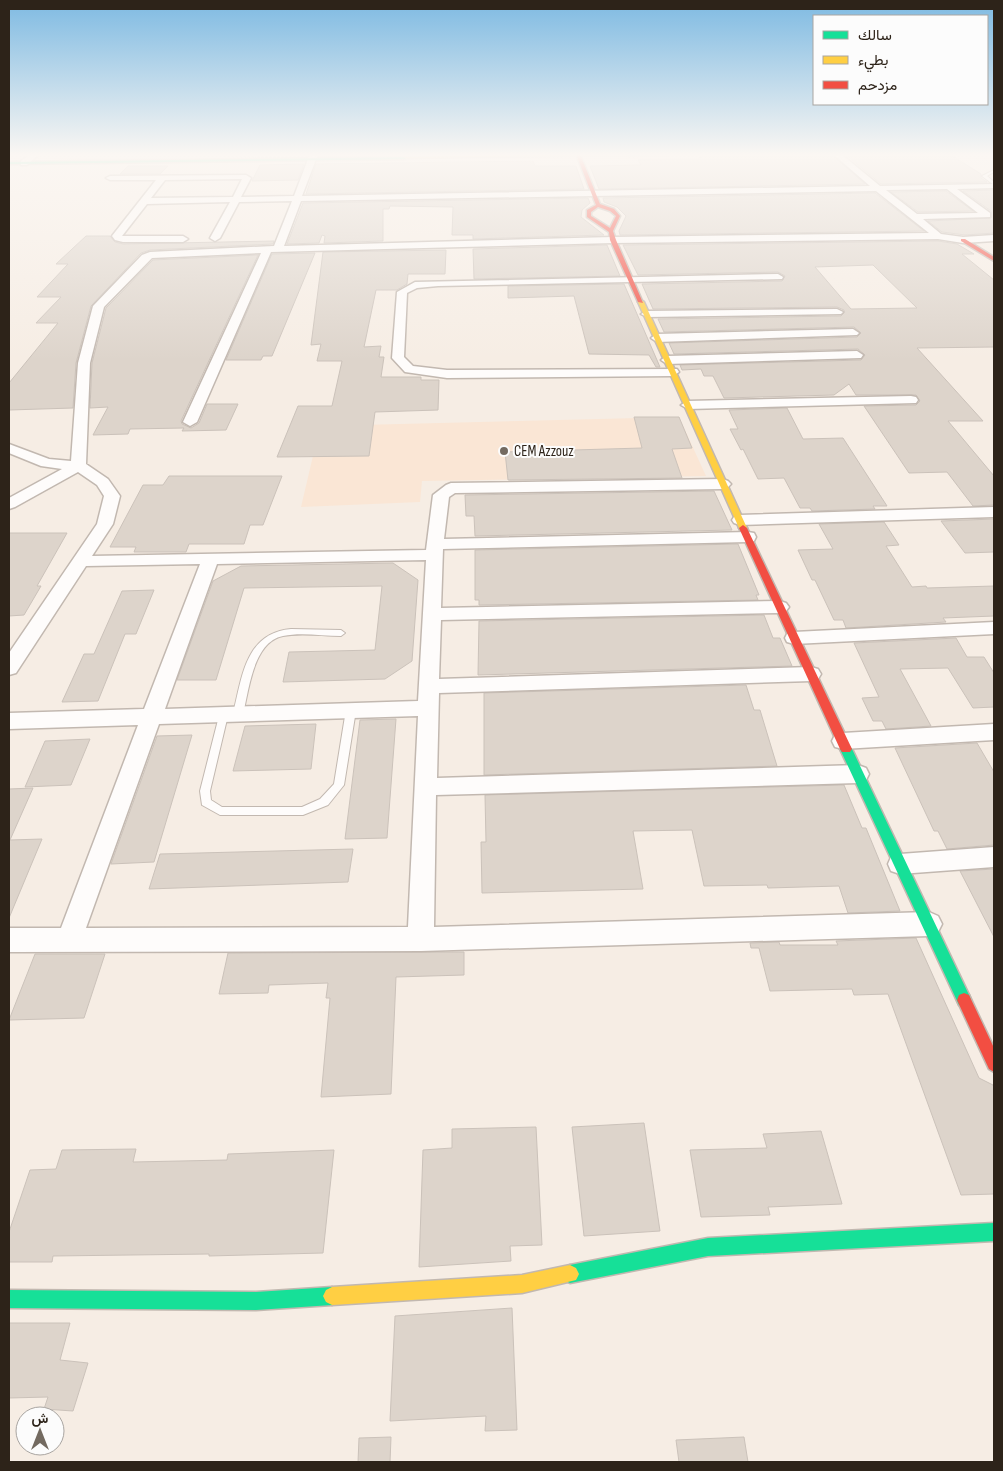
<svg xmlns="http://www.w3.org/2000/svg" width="1003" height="1471" viewBox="0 0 1003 1471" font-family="'Sofia Sans Condensed',Vazirmatn,sans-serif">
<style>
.built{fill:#fae6d5}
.building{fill:#ddd4cb;stroke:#cbc2ba;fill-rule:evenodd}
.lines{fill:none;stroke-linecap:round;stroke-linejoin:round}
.lane-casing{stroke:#c2b8b0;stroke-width:2}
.street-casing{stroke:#c2b8b0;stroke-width:3}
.fast-casing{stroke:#c2b8b0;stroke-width:3}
.slow-casing{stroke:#c2b8b0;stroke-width:3}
.jam-casing{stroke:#c2b8b0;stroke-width:3}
.lane{fill:#fefcfb;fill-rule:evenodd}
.street{fill:#fefcfb;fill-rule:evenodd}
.fast{fill:#16e098;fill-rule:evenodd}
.slow{fill:#ffcf43;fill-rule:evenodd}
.jam{fill:#f24e42;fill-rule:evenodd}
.poi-dot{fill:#736a60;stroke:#fcfcfc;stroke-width:2}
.labels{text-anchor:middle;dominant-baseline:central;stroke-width:4;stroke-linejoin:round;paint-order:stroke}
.far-poi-label{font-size:15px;fill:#2d2319;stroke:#fcfcfc;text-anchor:start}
</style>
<rect width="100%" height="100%" fill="#f6ede4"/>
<path class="built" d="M679,417L706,476L422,481L420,502L301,507L320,426Z"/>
<path class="building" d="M825,154H831L865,184L599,189L590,166L641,165L638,160L697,159L703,156Z
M845,154H949L981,174V178L987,182L881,184Z
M533,161L535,166H576L584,189L306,194L316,164Z
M304,164L298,180L252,181L260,165Z
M128,166H168L160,174H120Z
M994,190V233L965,235L942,232L928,221L991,218V211L963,191Z
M946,191L973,211L918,212L891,192Z
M875,193L924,231L620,235L619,231L626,216L617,207L604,202L603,198Z
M588,198L590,203L582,210L581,217L604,235L473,239V235H452L453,207L390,206L389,209H383V241L324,243L325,236L322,235L319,243L287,244L303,203Z
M86,236H110L115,242L123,244L274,241L273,244L150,250L141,253L91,306L76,363L73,408L9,410V383L58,323H36L61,297H37L68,264H56Z
M938,241L957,244L974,254H962L994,280V347L917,348L983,421H948L994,476V505L973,506L947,472L909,473L864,406L916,405L920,401L916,395H856L849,384L834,395L724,398L713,376H704L701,369L682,370L680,365L861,360L865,355L858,349L674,354L669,343L857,337L861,333L854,327L664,332L658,319L841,316L844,313V310L837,307L653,309L642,284L782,281L785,276L778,272L638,275L623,245ZM873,265L917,308L851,309L815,267Z
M607,245L620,276L474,279L473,249Z
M446,250L445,274H408L407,284L397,290H376L364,347L381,346L379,357H384L381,377H421V380H439L438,410L375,412L369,456L277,457L298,406H332L342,361H317L321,344L311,345L323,252Z
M315,253L272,356H263L261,360H226L272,254Z
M258,255L181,421L182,424L191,428L199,423L207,404H238L226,430L182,431L184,428L130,429L128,434L93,435L108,407L90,408L92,363L106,308L153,260Z
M624,284L660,367H656L649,355L589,354L574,296L508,298V286Z
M787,408L803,439L843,438L887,506H873L875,509L812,511L810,508H800L784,478L758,479L743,449L741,450L730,429H738L729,410Z
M634,417H679L692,448L672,449L682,478L508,480L505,452L642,448Z
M169,476H282L263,525H250L244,544H189L186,552H134L136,547H110L143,485H163Z
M714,491L732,530L475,536L474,516H466L465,495Z
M994,519V552L965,553L941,521Z
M884,522L899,545L886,546L912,587L926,586L927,588L994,586V616L943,618L946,622L846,628L843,620H834L815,580H812L798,550L833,549L819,524Z
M9,533H67L37,586H41L24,615L9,616Z
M738,544L759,595H756L758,600L479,605V600H475V550Z
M393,563L418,580L412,661L385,679L283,682L289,652L375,650L382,586L244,588L216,680H177L213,581L241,566Z
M154,590L136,634H125L98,701L62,702L84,654H94L122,591Z
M764,615L773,638H780L792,666L478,675L479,621Z
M956,638L967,657H984L994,673V707L973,708L948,668L900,669L931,726L886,729L882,721H873L862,698L879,697L854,643Z
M746,685L754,710H760L777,766L484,775V693Z
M396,719L387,838L345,839L360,720Z
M316,724L311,769L233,771L245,726Z
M192,735L154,862L111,864L157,736Z
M90,739L71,785L25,787L45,741Z
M977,743L994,772V845L947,849L938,831H934L895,748Z
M844,785L862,828H866L900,911L848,913L839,886L768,888L767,885L704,886L692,830L633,831L643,889L482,893L481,842H486L485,795Z
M33,788L10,840L42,839L9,918V789Z
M353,849L348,882L149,889L160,854Z
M994,869V937L960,871Z
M916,938L979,1078L993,1085L994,1087V1194L961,1195L888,994L854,995L852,989L770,991L759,948H751L750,943L779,942L780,945H838L836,941Z
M464,952V975L396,977L391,1094L321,1097L330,998H326L328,983L269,985L268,993L219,994L228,953Z
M35,954H105L84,1018L9,1020Z
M644,1123L660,1231L584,1236L572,1127Z
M536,1127L542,1245L510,1246L511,1261L419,1267L423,1150L452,1148V1129Z
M821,1131L842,1204L768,1207L770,1215L701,1217L690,1150L767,1148L763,1134Z
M136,1149L133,1162L227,1160L228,1154L334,1150L323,1253L209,1256V1254L53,1256L52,1262H9V1232L30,1170L56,1169L62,1150Z
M512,1308L517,1430L485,1431L486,1416L390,1421L395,1316Z
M9,1323H70L60,1360L88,1363L73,1411L44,1409L48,1397L9,1398Z
M391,1437L390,1462H358L359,1438Z
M744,1437L748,1462H679L676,1440Z"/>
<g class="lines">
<g class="lane-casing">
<path id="lane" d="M994,170V172L987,176L994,182V185L982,176Z
M291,629L341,630L345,633L341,636C322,636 301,632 283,636C253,642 249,690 243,714L241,717H235L233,714C242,678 245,633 291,629Z
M351,706L356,710L344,785L328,805L303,815H220L202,805L200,791L220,712H226L228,715L210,791L211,800L222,807H302L320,799L334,784L346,710Z"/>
</g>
<g class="street-casing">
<path id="street" d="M31,154H39L27,165H21V161Z
M310,154H318L302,196L870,186L833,154H841L880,186L994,184V188L957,189L990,213V217L923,219L941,234L963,237L994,235V241L963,243L938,239L613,243L271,252L197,422L190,426L183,422L261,253L152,258L104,307L90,363L86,464L108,479L120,496L113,524L92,556L426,550L433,495L446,485L451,483L723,479L728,481L731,484L728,487L723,489L455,493L449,497L444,539L748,532L754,533L756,537L754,541L748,542L443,549L441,608L780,601L786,603L789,607L786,611L780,613L441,620L439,679L811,667L818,669L821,674L818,679L811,681L439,693L437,778L858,765L866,768L869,774L866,780L858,783L436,795L434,927L929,912L938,916L942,924L938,932L929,936L421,951L9,952V928H61L138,725L9,729V713L144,709L200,564L86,566L16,673L9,675V653L97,524L104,496L97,485L78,472L15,507L9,509V498L62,469L41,466L9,453V444L49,459L71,461L78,363L93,306L142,255L150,252L274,246L292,201L239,202L220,238L215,241L210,238L230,202L147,204L122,236H183L188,239L183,242H123L115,240L112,236L156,180H110L106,178L110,176L246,175L251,178L241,197L294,196ZM242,179L233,197L151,198L165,180ZM947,189L978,213L917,214L886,190ZM876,191L929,233L613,237L284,246L301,201ZM426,560L418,701L165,709L217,564ZM418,716L408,927L86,928L159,724Z
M778,274L783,277L782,279L438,286L417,288L407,293L404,357L413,366L447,370L677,369L679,372L673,376L447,378L405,372L392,358L397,292L415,282Z
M837,309L843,312L841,314L647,317L641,314L647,311Z
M853,329L859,333L857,335L657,342L651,338L657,334Z
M857,351L863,355L861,358L667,364L661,360L667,356Z
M911,396L916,397L918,400L916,403L688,409L681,405L688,401Z
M994,507V517L740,525L734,523L732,520L734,517L740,515Z
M994,622V634L794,644L787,642L785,638L787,634L794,632Z
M994,724V740L843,749L835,747L832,741L835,735L843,733Z
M994,847V867L900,874L891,871L888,864L891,857L900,854Z"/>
</g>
<g class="fast-casing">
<path id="fast" d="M626,154H699L628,156Z
M405,157L406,159L9,164V162Z
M846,745L850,746L852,749L969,995L971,1000L969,1005L964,1007L959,1005L840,749L842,746Z
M994,1223V1241L708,1256L570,1283L564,1280L561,1274L564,1268L570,1265L708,1238Z
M332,1287L338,1290L341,1296L338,1302L332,1305L256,1310L9,1308V1290L256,1292Z"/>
</g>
<g class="slow-casing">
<path id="slow" d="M580,154L630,155L403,158L405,157Z
M641,300L644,302L747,528L746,530L743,531L739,528L638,302Z
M570,1265L576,1268L579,1274L576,1280L522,1293L332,1305L326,1302L323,1296L326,1290L332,1287L522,1275Z"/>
</g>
<g class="jam-casing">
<path id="jam" d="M576,154H580L600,204L614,209L620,216L613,231L616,240L643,303L638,302L610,240L609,232L587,217V210L596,205ZM598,207L610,211L616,216L610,228L591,216V212Z
M961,239H965L994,257V261L961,241Z
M743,525L747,528L852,749L850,752H842L840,749L739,528Z
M964,993L969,995L994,1048V1072L989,1069L957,1000L959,995Z"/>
</g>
<use href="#lane" class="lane"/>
<use href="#street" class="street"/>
<use href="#fast" class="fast"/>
<use href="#slow" class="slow"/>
<use href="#jam" class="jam"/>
</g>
<linearGradient id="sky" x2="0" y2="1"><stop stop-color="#7ebae2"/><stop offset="0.43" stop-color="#fbf7f3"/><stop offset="1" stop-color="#fbf7f3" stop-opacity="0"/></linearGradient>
<rect width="1003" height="360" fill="url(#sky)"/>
<circle class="poi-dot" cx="504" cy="451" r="5"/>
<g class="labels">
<g class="far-poi-label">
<text x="514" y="451">CEM Azzouz</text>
</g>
</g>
<rect width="1003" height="1471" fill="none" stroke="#2d2319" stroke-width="20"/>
<rect x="813" y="15" width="175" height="90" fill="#fcfcfc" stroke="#a9a5a1"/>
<rect x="823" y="31" width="25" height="8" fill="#16e098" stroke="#a9a5a1"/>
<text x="858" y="40" font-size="15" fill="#2d2319">سالك</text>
<rect x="823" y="56" width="25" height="8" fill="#ffcf43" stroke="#a9a5a1"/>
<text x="858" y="65" font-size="15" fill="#2d2319">بطيء</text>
<rect x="823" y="81" width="25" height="8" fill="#f24e42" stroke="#a9a5a1"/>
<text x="858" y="90" font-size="15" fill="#2d2319">مزدحم</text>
<g transform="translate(40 1431)"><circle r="24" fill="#fcfcfc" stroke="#a9a5a1"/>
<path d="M0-4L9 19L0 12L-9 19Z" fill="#736a60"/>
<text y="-8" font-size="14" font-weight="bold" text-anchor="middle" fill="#2d2319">ش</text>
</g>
</svg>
